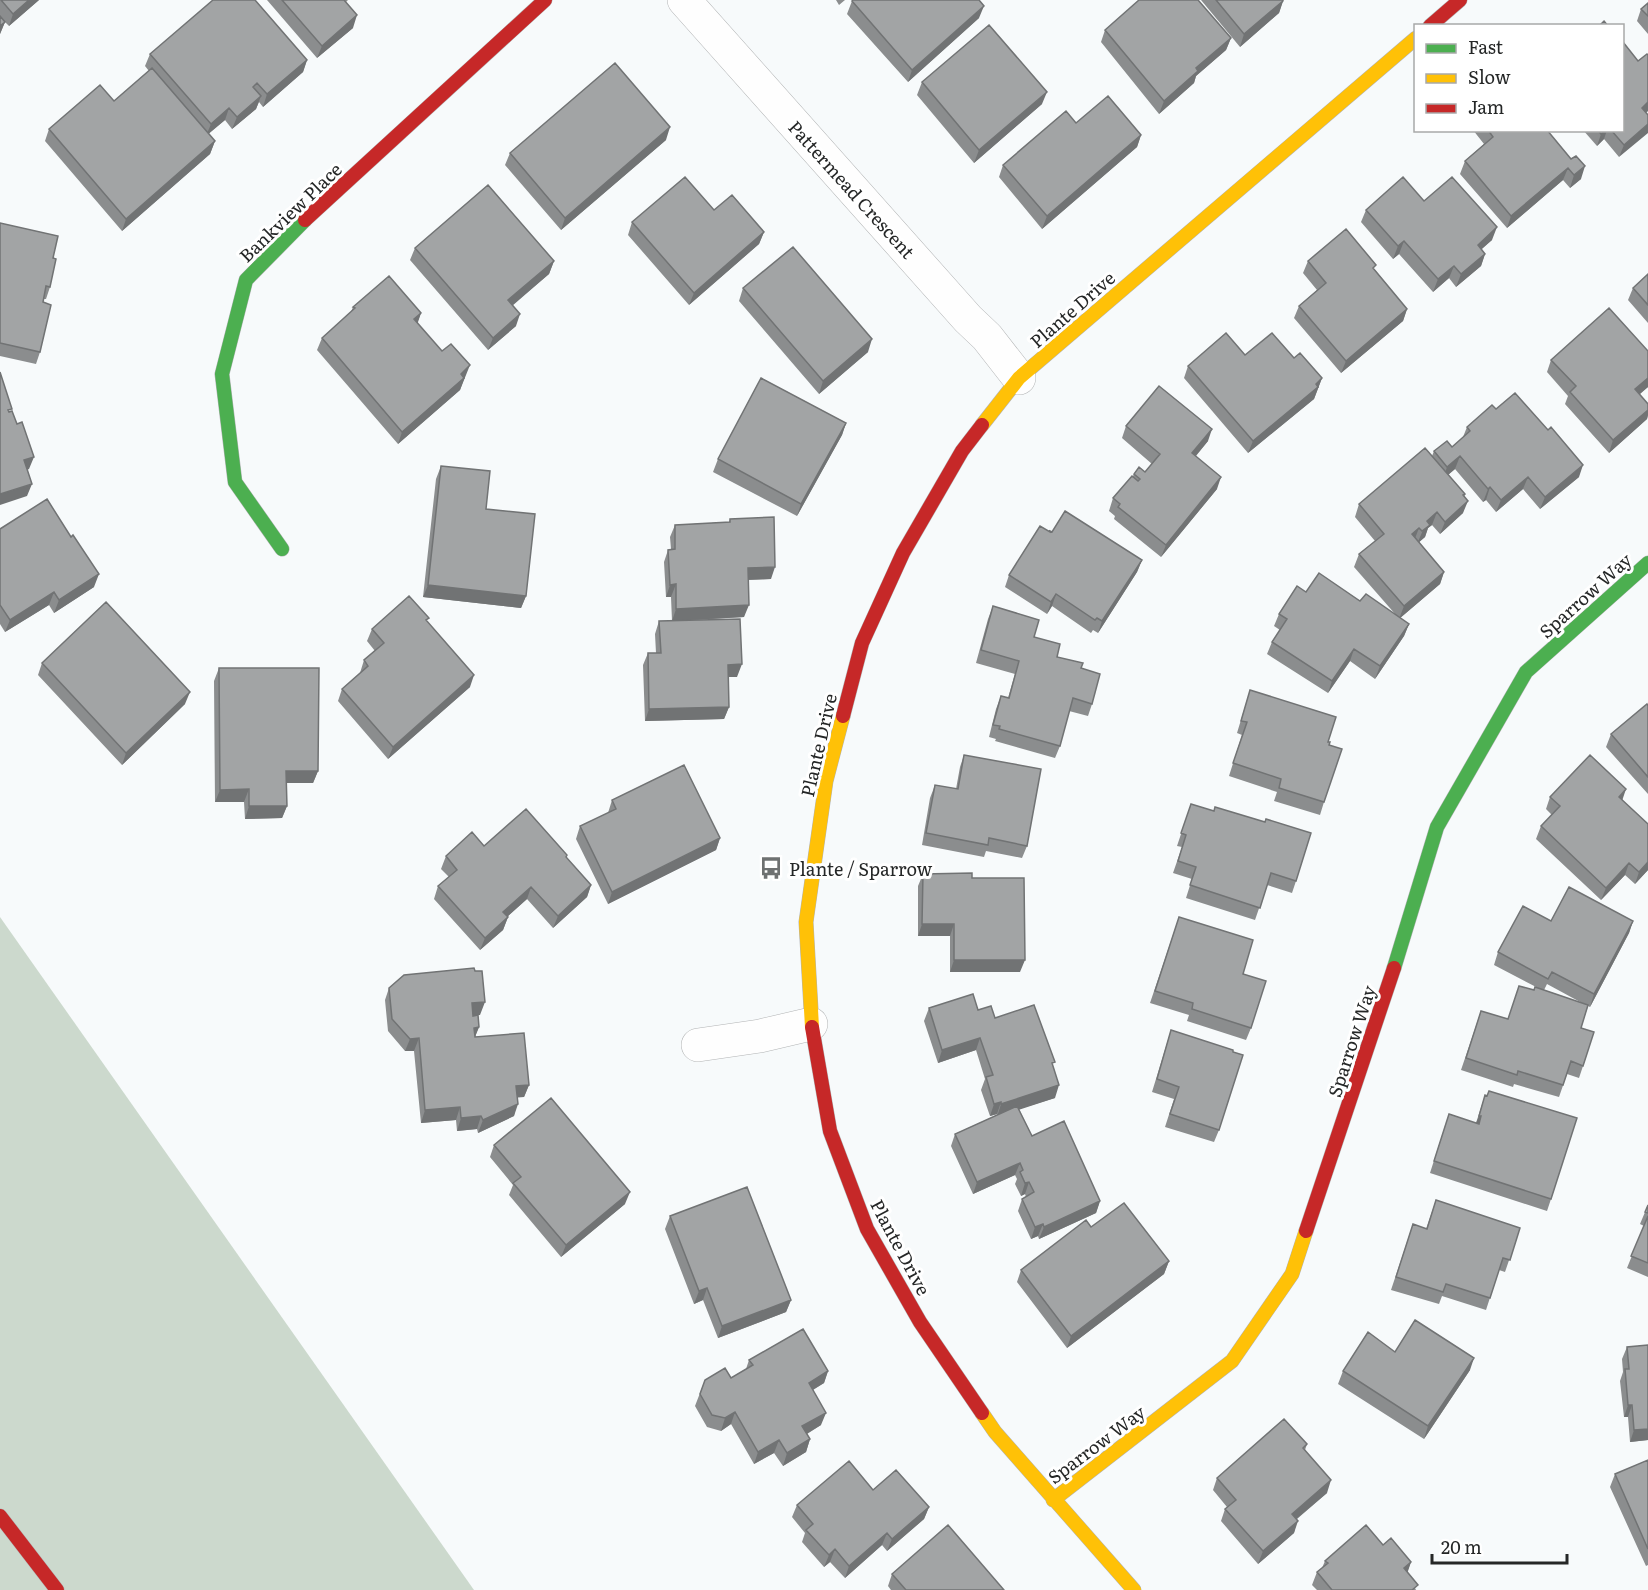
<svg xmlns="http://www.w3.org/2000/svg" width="1648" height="1590" viewBox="0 0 1648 1590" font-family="Literata,serif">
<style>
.forest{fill:#ccd9cd}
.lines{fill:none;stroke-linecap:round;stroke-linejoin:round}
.street-casing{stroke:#b2b4b5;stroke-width:34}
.fast-casing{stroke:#b2b4b5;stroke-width:15}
.slow-casing{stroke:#b2b4b5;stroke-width:15}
.jam-casing{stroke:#b2b4b5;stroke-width:15}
.street{stroke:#fefefe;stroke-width:33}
.fast{stroke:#4caf50;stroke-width:14}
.slow{stroke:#ffc107;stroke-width:14}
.jam{stroke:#c62828;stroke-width:14}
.wall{fill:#8b8d8e;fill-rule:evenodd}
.shaded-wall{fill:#717374}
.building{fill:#a2a4a5;stroke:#717374;stroke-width:1.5}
.labels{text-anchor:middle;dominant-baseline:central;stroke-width:6;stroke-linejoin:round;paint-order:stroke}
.street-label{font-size:18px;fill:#252727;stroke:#fff}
.poi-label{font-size:18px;fill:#252727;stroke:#fff;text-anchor:start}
</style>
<rect width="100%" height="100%" fill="#f7fafb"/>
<path class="forest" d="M0,917L474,1590H0Z"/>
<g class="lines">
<g class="street-casing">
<path id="street" d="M684,0L968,319L987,337L1019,378
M698,1045L760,1036L811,1024"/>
</g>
<g class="fast-casing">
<path id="fast" d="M282,549L235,482L222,374L246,280L305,220
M1394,968L1437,827L1526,672L1648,563"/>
</g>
<g class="slow-casing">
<path id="slow" d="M982,425L1019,378L1416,38
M812,1027L806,922L826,781L843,716
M982,1413L995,1432L1134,1590
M1053,1500L1232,1361L1292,1274L1306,1231"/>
</g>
<g class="jam-casing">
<path id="jam" d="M1430,26L1460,0
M305,220L545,0
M843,716L862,643L903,553L962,451L982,425
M812,1027L830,1131L867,1229L920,1322L982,1413
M1306,1231L1394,968
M0,1516L57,1590"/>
</g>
<use href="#street" class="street"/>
<use href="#fast" class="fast"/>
<use href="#slow" class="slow"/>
<use href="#jam" class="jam"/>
</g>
<path class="wall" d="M0,0H39L9,26L5,22L0,34Z
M267,0H348L346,2L353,28L317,58Z
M836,0H845L839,5Z
M1201,0H1283V1L1279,13L1240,47Z
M852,1L979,18L908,82L847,14Z
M1648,3V34L1637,21L1641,9Z
M1105,30L1231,38L1226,50L1196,76L1194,83L1159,114L1101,42Z
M150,54L307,60L303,72L263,107L259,102L256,109L232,129L225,120L208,134L215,141L210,154L122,231L45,141L49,129L114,101L149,71L145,66Z
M1648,55V111L1646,112L1619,157L1604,139L1597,146L1583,130H1623L1638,61Z
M922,82L1042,104L974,163L917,95Z
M1076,123L1141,135L1137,147L1042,229L999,177L1003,165Z
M1473,130H1547L1581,179L1570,188L1563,180L1507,228L1460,174L1465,161L1484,144Z
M666,140L561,230L505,165L510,153Z
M1424,201L1492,240L1481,249L1485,254L1481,266L1456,287L1449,278L1433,292L1399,254L1393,259L1361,222L1366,210Z
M714,210L764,232L759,244L689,305L628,235L632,222Z
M0,223L53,258L50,287L46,299H43V302L40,352L36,364L0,356Z
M415,248L554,261L549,274L512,305L516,326L488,350L410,260Z
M1308,261L1375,270L1407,309L1403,321L1341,373L1294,318L1299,306L1317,290L1303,273Z
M1648,274V323L1628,300L1633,288Z
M743,288L868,352L819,394L739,301Z
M353,307L421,313L417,323L465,378L464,379L460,390L398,444L317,350L322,338L351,312Z
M1648,351V387L1639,394L1648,404V415L1647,419L1609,453L1565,404L1568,396L1547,372L1551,360Z
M1245,355L1294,358L1322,378L1314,399L1248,453L1184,378L1188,366Z
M1496,409L1579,477L1540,509L1523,489L1496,512L1486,500L1483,502L1455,469L1448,475L1465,494L1463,513L1440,534L1432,525L1428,528L1425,537L1419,542L1444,572L1440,584L1400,618L1409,624L1404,636L1375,679L1350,661L1328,693L1267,654L1272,642L1280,630L1274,626L1279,614L1306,592L1360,601L1396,615L1354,567L1359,554L1375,541L1355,517L1359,504L1432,456L1434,451L1452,447L1463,437L1467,427Z
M846,423L842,435L797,516L713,472L718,459Z
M1126,426L1208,441L1196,456L1217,489L1161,557L1114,519L1115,516L1109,511L1113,498L1133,476L1134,474L1145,472L1152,464L1122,438Z
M441,466L486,509L526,596L521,608L423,597L436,479Z
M730,519L771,579L748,580L744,617L682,621L737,677H728L729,707L724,719L645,721L643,665L648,653H656L655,634L659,621H672L671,597H666L664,562L668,550L671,549L670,537L675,525L729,522Z
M0,529L94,587L54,613L49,605L5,632L0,624Z
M1050,532H1052L1142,560L1137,572L1098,633L1093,630L1091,633L1052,606L1047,614L1005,587L1009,575Z
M993,606L1034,637L1057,657L1081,668L1092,704L1088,716L1069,711L1060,746L1055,758L995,741L996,739L989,737L996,709L1001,696L1008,698L1015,674L976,663L988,619Z
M427,622L470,687L388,759L338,701L342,689L360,673L364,660L375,651L367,641L372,629Z
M42,663L185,704L122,765L38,675Z
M219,668L318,771L313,783H287V806L282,818L245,819L244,802H215L214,681Z
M1250,690L1328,742L1329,745L1324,802L1320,815L1274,801L1277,792L1229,776L1242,735L1237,733Z
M1648,706V794L1606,747L1611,734Z
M964,755L1027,846L1022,858L986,851L984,857L922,845L930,798L935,785L956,789L960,767Z
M1550,797L1622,800L1648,824V870L1635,884L1625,875L1601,900L1536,839L1541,826L1552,815L1546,809Z
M612,800L720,838L716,850L608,904L576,839L580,826L608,813Z
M1191,804L1296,881L1292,893L1267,885L1255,920L1186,898L1192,879L1173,873L1182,847L1177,846Z
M484,846L566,858L591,885L587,897L553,928L527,899L507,917H508L503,930L480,950L434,899L438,886L449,877L441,869L446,856Z
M923,874L972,878L1020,972H950V936H918V886Z
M1551,921H1633L1629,933L1590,1007L1588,1006L1581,1028L1583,1066L1579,1078L1567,1074L1559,1097L1514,1084L1513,1087L1461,1070L1481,1011L1508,1019L1519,986L1534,990L1540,989L1494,965L1498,952ZM1547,984L1582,1003L1544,990Z
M1175,929L1251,1028L1246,1040L1187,1021L1189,1015L1150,1003Z
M389,988L480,1015H473L479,1027L475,1037L529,1085L524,1097H517L514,1116L478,1133L477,1129L457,1131L456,1120L421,1123L414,1051H405L388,1031L385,1000Z
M929,1008L978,1010L995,1018L1053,1067L1055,1098L1019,1109L1032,1136L1100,1201L1096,1213L1039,1239L1038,1236L1031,1239L1018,1211L1022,1199L1026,1197L1025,1194L1021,1196L1015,1184L1017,1179L1015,1175L973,1194L951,1146L955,1134L997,1115V1114L990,1116L981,1090L985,1079L976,1050L938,1063L924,1021Z
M1171,1030L1219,1130L1214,1142L1165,1127L1174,1099L1152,1092Z
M1485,1095L1551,1199L1547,1211L1430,1173L1445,1126L1476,1123Z
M494,1145L625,1204L561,1257L509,1195L513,1185L490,1157Z
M1436,1200L1520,1228L1505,1272L1499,1270L1486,1310L1442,1296L1439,1304L1391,1290L1413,1224L1426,1229Z
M1648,1205V1277L1627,1268L1644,1226L1640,1224Z
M670,1216L791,1300L786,1312L718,1338L703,1300L694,1304L665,1229Z
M1091,1227L1169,1261L1164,1274L1067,1348L1017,1282L1021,1270Z
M1648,1345V1440L1630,1442L1628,1417H1624L1620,1381L1623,1372L1622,1359L1627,1347Z
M1395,1352L1470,1370L1424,1439L1338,1384L1343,1371Z
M749,1360L828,1371L824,1383L813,1390L821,1425L807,1434L810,1439L806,1452L783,1466L774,1453L754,1464L731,1424L721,1431L707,1427L695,1406L705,1380L731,1378L746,1369Z
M1307,1444L1305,1450L1327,1493L1297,1519L1294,1533L1258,1564L1221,1521L1225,1509L1227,1507L1213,1490L1217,1478Z
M1648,1460V1565L1646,1566L1610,1487L1615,1474Z
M873,1490L929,1507L924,1519L887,1551L882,1545L845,1578L830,1562L824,1567L802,1542L805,1533L792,1517L797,1505Z
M1383,1545L1411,1562L1407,1572L1416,1590H1317L1312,1585L1317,1572L1322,1568L1325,1561Z
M892,1574L1004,1590H891L888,1586Z"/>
<path class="shaded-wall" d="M29,0H39L9,26L13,14Z
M1283,1L1279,13L1240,47L1244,34Z
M984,6L979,18L908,82L912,70Z
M357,15L353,28L317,58L322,46Z
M5,22L0,34V26Z
M1231,38L1226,50L1196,76L1194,83L1159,114L1164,101L1196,68Z
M307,60L303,72L263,107L267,94Z
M1047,92L1042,104L974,163L979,150Z
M261,96L256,109L232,129L237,117Z
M1648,102V111L1637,120L1642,108Z
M229,108L225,120L206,136L211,124Z
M1648,124V133L1619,157L1624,145Z
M670,127L666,140L561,230L565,218Z
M1605,130H1607L1604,139L1597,146L1601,134Z
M1141,135L1137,147L1042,229L1047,216Z
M215,141L210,154L122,231L126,219Z
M1585,166L1581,179L1570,188L1574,175Z
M1568,168L1563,180L1507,228L1511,216Z
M1497,227L1492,240L1473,257L1478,245Z
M764,232L759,244L689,305L694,293Z
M1404,241L1399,254L1393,259L1398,246Z
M1485,254L1481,266L1456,287L1461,274Z
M554,261L549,274L504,313L508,300Z
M1454,266L1449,278L1433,292L1438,279Z
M1407,309L1403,321L1341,373L1346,361Z
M421,313L417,325L414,319Z
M520,314L516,326L488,350L493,338Z
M872,339L868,352L819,394L823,381Z
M470,365L460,390L398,444L402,432Z
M1322,378L1314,399L1248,453L1253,441Z
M1648,378V387L1631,402L1635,389Z
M1648,410V415L1647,419L1609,453L1613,440Z
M846,423L842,435L797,516L801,504Z
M1212,429L1208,441L1188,465L1192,453Z
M1460,456L1455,469L1443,479L1447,467Z
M34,457L29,469L20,473L24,460Z
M1583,465L1579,477L1540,509L1545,497Z
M1221,477L1217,489L1161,557L1166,545Z
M1528,477L1523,489L1496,512L1501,500Z
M32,484L27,496L0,505V494Z
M1490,487L1486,500L1483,502L1488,489Z
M1468,501L1463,513L1440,534L1445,522Z
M1437,512L1432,525L1428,528L1425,537L1417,544L1427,521Z
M1419,528L1414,541L1412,534Z
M1142,560L1137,572L1098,633L1102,621Z
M775,567L771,579L743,580L748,568Z
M1444,572L1440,584L1399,619L1404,606Z
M99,574L94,587L54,613L59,600Z
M676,584L671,597H666L670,585Z
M428,585L526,596L521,608L423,597Z
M54,592L49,605L5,632L10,620Z
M1056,594L1052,606L1047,614L1051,602Z
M749,605L744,617L672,621L676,609Z
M1409,624L1404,636L1375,679L1380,666Z
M1354,649L1350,661L1328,693L1332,681Z
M742,664L737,677H723L728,665Z
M474,675L470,687L388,759L393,747Z
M190,692L185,704L122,765L126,753Z
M729,707L724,719L645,721L649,709Z
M286,771H318L313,783H282Z
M249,789L244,802H215L220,790Z
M1626,789L1622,801L1619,797Z
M249,806H287L282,818L245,819Z
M720,838L716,850L608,904L612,892Z
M1648,862V870L1635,884L1639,872Z
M1629,863L1625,875L1601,900L1606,888Z
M591,885L587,897L553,928L558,916Z
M531,887L527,899L499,924L503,912Z
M508,917L503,930L480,950L485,938Z
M1633,921L1629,933L1590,1007L1594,994Z
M922,924H954L950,936H918Z
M954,960H1025L1020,972H950Z
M485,1002L480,1015L468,1016L472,1003Z
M479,1027L474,1039V1028Z
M419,1038L414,1051H405L410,1039Z
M980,1038L976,1050L938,1063L942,1050Z
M529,1085L524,1097L512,1098L516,1086Z
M1059,1085L1055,1098L997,1117L1001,1104Z
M1001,1102L997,1114L990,1116L994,1104Z
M518,1104L514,1116L478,1133L483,1120Z
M460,1107L456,1120L421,1123L425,1110Z
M481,1116L477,1129L457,1131L461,1118Z
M1479,1116H1481L1477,1129L1474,1128Z
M1020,1163L1015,1175L973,1194L977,1182Z
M1029,1182L1025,1194L1021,1196L1025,1183Z
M630,1192L625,1204L561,1257L566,1245Z
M1100,1201L1096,1213L1039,1239L1044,1227Z
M1043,1224L1038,1236L1031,1239L1035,1227Z
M1169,1261L1164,1274L1067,1348L1071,1336Z
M707,1288L703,1300L694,1304L699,1291Z
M791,1300L786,1312L718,1338L722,1326Z
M1474,1358L1470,1370L1424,1439L1428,1426Z
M828,1371L824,1383L804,1395L809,1383Z
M1628,1405H1632L1628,1417H1624Z
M735,1412L731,1424L721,1431L725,1418Z
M826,1413L821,1425L798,1439L802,1426Z
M1648,1429V1440L1630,1442L1634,1430Z
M810,1439L806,1452L783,1466L787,1453Z
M779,1440L774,1453L754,1464L758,1452Z
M1331,1480L1327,1493L1288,1526L1292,1514Z
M929,1507L924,1519L887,1551L892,1539Z
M1298,1521L1294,1533L1258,1564L1263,1551Z
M887,1533L882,1545L845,1578L849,1566Z
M835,1549L830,1562L824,1567L829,1555Z
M1411,1562L1407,1574L1404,1568Z"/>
<path class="building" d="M1,0H29L13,14Z
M213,0H255L307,60L267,94L257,83L253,87L261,96L237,117L229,108L211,124L150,54Z
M282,0H344L357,15L322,46Z
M853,0H979L984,6L912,70L852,1Z
M1139,0H1198L1231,38L1196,68L1198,71L1164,101L1105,30Z
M1216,0H1283V1L1244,34Z
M1648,3V16L1641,9Z
M0,16L5,22L0,26Z
M1604,21L1608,26H1599Z
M989,25L1047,92L979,150L922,82Z
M1623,42L1638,61L1647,54L1648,55V102L1642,108L1648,115V124L1624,145L1611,130H1623Z
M615,63L670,127L565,218L510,153Z
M152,68L215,141L126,219L49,129L100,85L114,101Z
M1108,96L1141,135L1047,216L1003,165L1066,111L1076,123Z
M1488,130H1547L1571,159L1576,156L1585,166L1574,175L1568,168L1511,216L1465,161L1493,137Z
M1598,130H1605L1601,134Z
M685,177L714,210L732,195L764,232L694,293L632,222Z
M1403,177L1424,201L1452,177L1497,227L1478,245L1485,254L1461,274L1454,266L1438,279L1404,241L1398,246L1366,210Z
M488,185L554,261L508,300L520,314L493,338L415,248Z
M0,223L58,236L53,258L56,259L50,287L46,286L43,302L51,305L40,352L0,343Z
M1346,229L1376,265L1373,268L1407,309L1346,361L1299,306L1326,283L1308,261Z
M793,247L872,339L823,381L743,288Z
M1648,274V305L1633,288Z
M389,276L421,313L414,319L442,351L451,344L470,365L461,374L464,378L402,432L322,338L355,308L353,307Z
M1609,308L1648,351V378L1635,389L1648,404V410L1613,440L1570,392L1576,386L1551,360Z
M1226,333L1245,355L1272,333L1294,358L1300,353L1322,378L1316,384L1318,387L1253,441L1188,366Z
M0,372L12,409L8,410L9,412L12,411L17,424L22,422L34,457L24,460L32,484L0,494Z
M761,378L846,423L801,504L718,459Z
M1159,386L1212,429L1192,453L1221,477L1166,545L1118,507L1120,504L1113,498L1132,476L1138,481L1140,479L1134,474L1139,467L1145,472L1160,454L1126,426Z
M1515,393L1548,430L1551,427L1583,465L1545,497L1528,477L1501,500L1490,487L1488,489L1460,456L1447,467L1434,451L1447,441L1452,447L1470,431L1467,427L1492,405L1496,409Z
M1425,448L1465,494L1463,495L1468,501L1445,522L1437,512L1427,521L1430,525L1422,531L1419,528L1412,534L1444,572L1404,606L1359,554L1384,534L1359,504Z
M441,466L490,471L486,509L535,514L526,596L428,585Z
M47,499L71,537L73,535L99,574L59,600L54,592L10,620L0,605V529Z
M1065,511L1142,560L1102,621L1097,618L1095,620L1056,594L1051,602L1009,575L1040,526L1050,532V531L1052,532Z
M774,517L775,567L748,568L749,605L676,609V584L670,585L668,550L675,549V525L730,522V519Z
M1319,573L1360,601L1366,594L1409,624L1380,666L1354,649L1332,681L1272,642L1287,619L1279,614L1297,586L1306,592Z
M409,596L429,618L426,620L474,675L393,747L342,689L368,666L364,660L384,643L372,629Z
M106,602L190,692L126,753L42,663Z
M993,606L1039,620L1034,637L1060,644L1057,657L1083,663L1081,668L1100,674L1092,704L1073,698L1060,746L999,729L1000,726L993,725L1001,696L1009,698L1019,661L981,650Z
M740,619L742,664L728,665L729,707L649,709L648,653H661L659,621Z
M219,668H319L318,771H286L287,806H249V789L220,790Z
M1250,690L1336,717L1328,742H1330L1329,745L1342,749L1324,802L1279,788L1281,779L1233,763L1247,722L1241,721Z
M1647,704L1648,706V777L1611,734Z
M964,755L1041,769L1027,846L989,838L988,845L926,833L935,785L958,789Z
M1590,755L1626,789L1619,797L1648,824V862L1639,872L1629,863L1606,888L1541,826L1560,806L1550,797Z
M684,765L720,838L612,892L580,826L616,809L612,800Z
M1191,804L1214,811L1215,807L1265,822L1266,819L1311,833L1296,881L1271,873L1260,908L1190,885L1196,867L1178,861L1186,835L1181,833Z
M526,809L567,855L566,857L591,885L558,916L531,887L503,912L508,917L485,938L438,886L457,870L446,856L472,832L484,846Z
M972,873V878H1024L1025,960H954V924H922L923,874Z
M1569,887L1633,921L1594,994L1552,972L1548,979L1498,952L1523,906L1551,921Z
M1179,917L1253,940L1243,974L1266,981L1251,1028L1192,1009L1193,1003L1155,991Z
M474,968L475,971H482L485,1002L472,1003L473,1016L478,1015L479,1027L474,1028L475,1037L524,1033L529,1085L516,1086L518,1104L483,1120L481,1116L461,1118L460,1107L425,1110L419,1038L410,1039L392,1019L389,988L404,975Z
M1519,986L1534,990L1535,987L1588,1005L1581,1028L1594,1032L1583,1066L1571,1061L1563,1085L1518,1071L1517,1075L1466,1058L1481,1011L1508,1019Z
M973,994L978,1010L991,1006L995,1018L1034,1005L1055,1062L1052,1063L1059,1085L1001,1104V1102L994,1104L986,1077L993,1075L980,1038L942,1050L929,1008Z
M1171,1030L1233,1050V1052L1243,1055L1219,1130L1170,1114L1179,1087L1157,1079Z
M1489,1091L1577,1118L1551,1199L1434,1161L1449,1114L1479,1124L1481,1116H1479L1485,1095L1487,1096Z
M551,1098L630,1192L566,1245L513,1183L521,1177L494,1145Z
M1017,1106L1032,1136L1064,1121L1100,1201L1044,1227L1043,1224L1035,1227L1022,1199L1034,1192L1029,1182L1025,1183L1020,1172L1023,1170L1020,1163L977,1182L955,1134Z
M747,1187L791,1300L722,1326L707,1288L699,1291L670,1216Z
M1436,1200L1520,1228L1510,1260L1503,1258L1490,1298L1446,1284L1443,1292L1396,1277L1413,1224L1427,1229Z
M1124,1203L1169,1261L1071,1336L1021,1270L1086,1220L1091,1227Z
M1648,1205V1213L1645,1212Z
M1648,1216V1263L1631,1256Z
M1415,1320L1474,1358L1428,1426L1343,1371L1368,1332L1395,1352Z
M803,1329L828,1371L809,1383L826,1413L802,1426L810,1439L787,1453L779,1440L758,1452L735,1412L725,1418L712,1415L700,1394L705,1380L725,1368L731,1378L753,1365L749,1360Z
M1648,1345V1429L1634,1430L1632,1405H1628L1625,1369H1629L1627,1347Z
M1284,1419L1307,1444L1303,1448L1331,1480L1292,1514L1298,1521L1263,1551L1225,1509L1236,1500L1217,1478Z
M1648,1460V1549L1615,1474Z
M849,1461L873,1490L896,1470L929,1507L892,1539L887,1533L849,1566L835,1549L829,1555L806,1530L813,1524L797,1505Z
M948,1525L1004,1590H906L892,1574Z
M1366,1525L1383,1545L1391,1538L1411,1562L1404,1568L1418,1585L1412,1590H1332L1317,1572L1328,1563L1325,1561Z"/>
<defs>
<g id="bus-bare" transform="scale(1.8)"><path d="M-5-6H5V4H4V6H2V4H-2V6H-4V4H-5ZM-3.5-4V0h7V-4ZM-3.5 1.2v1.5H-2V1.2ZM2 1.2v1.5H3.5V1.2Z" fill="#6e7171" stroke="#fff" stroke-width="2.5" paint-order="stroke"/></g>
</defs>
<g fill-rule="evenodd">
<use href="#bus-bare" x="771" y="868"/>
</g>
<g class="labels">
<g class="street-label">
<text transform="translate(852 189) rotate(48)">Pattermead Crescent</text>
<text transform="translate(290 212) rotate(-44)">Bankview Place</text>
<text transform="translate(1072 309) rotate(-41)">Plante Drive</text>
<text transform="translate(1585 595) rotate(-42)">Sparrow Way</text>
<text transform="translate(818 745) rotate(-77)">Plante Drive</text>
<text transform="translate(1351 1041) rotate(-72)">Sparrow Way</text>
<text transform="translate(901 1247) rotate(62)">Plante Drive</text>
<text transform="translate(1096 1444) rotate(-37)">Sparrow Way</text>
</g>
<g class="poi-label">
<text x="789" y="868">Plante / Sparrow</text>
</g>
</g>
<rect x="1414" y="24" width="210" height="108" fill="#ffffff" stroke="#a8a9a9" stroke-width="1.5"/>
<rect x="1426" y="44" width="30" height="9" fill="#4caf50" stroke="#a8a9a9" stroke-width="1.5"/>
<text x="1468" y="54" font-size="18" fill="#252727">Fast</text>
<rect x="1426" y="74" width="30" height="9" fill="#ffc107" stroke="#a8a9a9" stroke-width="1.5"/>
<text x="1468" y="84" font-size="18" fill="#252727">Slow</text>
<rect x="1426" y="104" width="30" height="9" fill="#c62828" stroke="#a8a9a9" stroke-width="1.5"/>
<text x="1468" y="114" font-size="18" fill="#252727">Jam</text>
<path d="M1432 1554v9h135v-9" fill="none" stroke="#252727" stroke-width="3"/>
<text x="1441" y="1554" font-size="18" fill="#252727" stroke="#ffffff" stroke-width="4.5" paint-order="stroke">20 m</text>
</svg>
